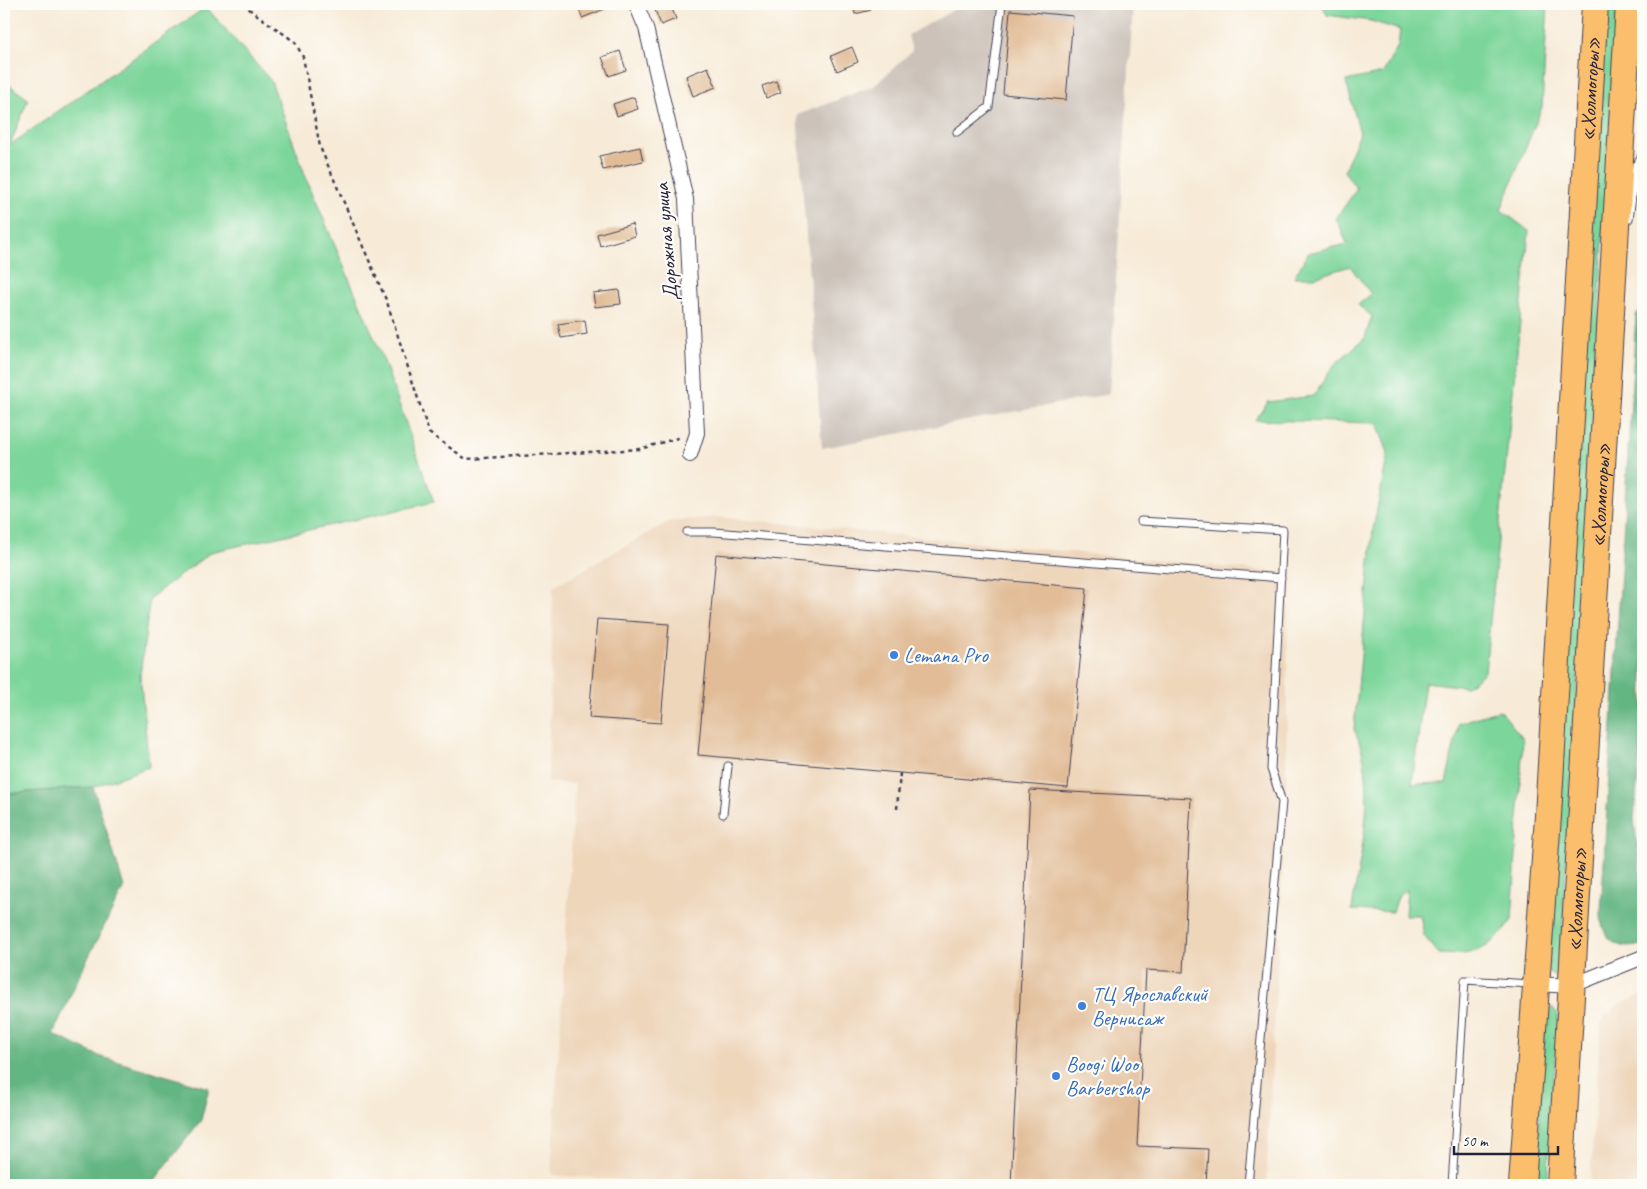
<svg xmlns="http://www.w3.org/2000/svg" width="1647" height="1189" viewBox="0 0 1647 1189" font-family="Caveat,sans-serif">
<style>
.built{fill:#eed6bb}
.industrial{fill:#ccc2b9}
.green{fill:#7bd59a;stroke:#4e7c6a}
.forest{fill:#64b682;stroke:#436c5e}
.building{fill:#e1bc96}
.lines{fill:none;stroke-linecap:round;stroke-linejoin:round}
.lane-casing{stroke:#424053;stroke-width:9}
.street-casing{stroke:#424053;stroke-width:16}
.highway-casing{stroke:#424053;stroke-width:28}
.path{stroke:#424053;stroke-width:2.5;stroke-dasharray:4 4;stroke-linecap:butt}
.lane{stroke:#fff;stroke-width:7}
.street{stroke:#fff;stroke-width:14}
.highway{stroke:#fabe6d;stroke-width:26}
.shop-dot{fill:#3f7fe0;stroke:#fdfcf7;stroke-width:2}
.labels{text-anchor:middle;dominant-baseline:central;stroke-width:4.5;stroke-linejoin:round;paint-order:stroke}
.street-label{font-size:21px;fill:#22223b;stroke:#fdfcf7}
.shop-label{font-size:21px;fill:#366cbe;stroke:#fdfcf7;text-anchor:start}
</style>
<rect width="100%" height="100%" fill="#fdfcf7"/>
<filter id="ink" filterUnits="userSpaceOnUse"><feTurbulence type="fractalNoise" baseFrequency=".02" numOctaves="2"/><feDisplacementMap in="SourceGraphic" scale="10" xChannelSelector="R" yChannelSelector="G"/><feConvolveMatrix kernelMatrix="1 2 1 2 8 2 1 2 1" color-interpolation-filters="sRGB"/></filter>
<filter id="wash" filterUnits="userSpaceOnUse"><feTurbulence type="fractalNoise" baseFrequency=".0096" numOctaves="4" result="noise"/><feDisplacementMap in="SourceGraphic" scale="20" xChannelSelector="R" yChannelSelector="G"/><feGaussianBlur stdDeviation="1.12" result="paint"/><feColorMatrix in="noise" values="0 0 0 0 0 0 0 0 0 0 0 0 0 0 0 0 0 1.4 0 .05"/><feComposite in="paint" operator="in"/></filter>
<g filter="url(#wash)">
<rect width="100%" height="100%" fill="#f7ebd8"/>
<path class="built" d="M718,517L1273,572L1284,578L1288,587L1286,791L1266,1185H686L551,1175L575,784L548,782L553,587L670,521Z
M1643,994V1185H1590L1601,1024L1604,1017L1618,1005Z"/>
<path class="industrial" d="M964,4H1133L1109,394L822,448L797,115L874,86L912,51L908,35Z"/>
<path class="green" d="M1322,4H1548L1542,107L1501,210L1529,231L1485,672L1466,687L1425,682L1412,784L1446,783L1459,723L1500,710L1523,739L1512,920C1491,949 1475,957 1439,954L1424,936L1420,915H1405L1407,889L1399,894L1393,912L1352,910C1360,853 1380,783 1354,729L1373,530L1388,453L1377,423L1255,420L1268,402L1313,396L1335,364L1365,338L1372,316L1358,305L1371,294L1350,266L1315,277H1294L1308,253L1347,244L1336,218L1357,189L1344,171L1360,133L1346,81L1383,73L1398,46L1400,30L1371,21L1327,15Z
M1603,4H1617L1560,969L1557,974L1553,975L1548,971Z
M206,7L271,81L307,180L382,356L434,502L211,552L150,598L140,675L149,767L93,787L4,794V81L28,99L10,145Z
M1552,1007L1558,1014L1547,1185H1535L1545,1013Z"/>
<path class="forest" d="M1643,306V719L1634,819L1643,897V944C1617,954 1600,937 1601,911L1636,315Z
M93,787L124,887L82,970L53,1034L101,1057L209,1088L201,1120L151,1185H4V794Z"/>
<g id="blocks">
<path class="building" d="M584,4H603L605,9L582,18L578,6Z
M670,4L676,19L661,25L655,10Z
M852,4H869L871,10L855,14Z
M1010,10L1073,16L1066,100L1003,94Z
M852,47L858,62L837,71L831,56Z
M620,51L626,70L609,76L602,57Z
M708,67L716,87L693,96L686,76Z
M776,81L781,92L766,98L762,86Z
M634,97L638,109L617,116L613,104Z
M640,147L643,161L603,170L599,156Z
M632,224L635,236L600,246L597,234Z
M619,290L621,304L595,307L593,293Z
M585,320L587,334L561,338L558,324Z
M716,554L1087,588L1068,788L698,755Z
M597,619L669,624L661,723L589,718Z
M1030,790L1191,798L1183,972L1146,970L1137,1146L1208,1149L1206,1185H1011Z"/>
</g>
</g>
<g filter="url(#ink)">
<use href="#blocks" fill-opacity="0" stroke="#424053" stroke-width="1"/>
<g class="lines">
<g class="lane-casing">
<path id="lane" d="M957,132L989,107L1002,4
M1629,219L1636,165L1643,154
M1141,521L1283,530L1271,769L1282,802L1248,1185
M687,532H714L1281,578
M723,814L728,766
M1452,1185L1465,980L1531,984"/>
</g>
<g class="street-casing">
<path id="street" d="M636,4L646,28L686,199L697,433L690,455
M1536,984L1571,986L1643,957"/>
</g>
<g class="highway-casing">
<g id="highway">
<path id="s1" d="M1522,1185L1548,816L1595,4"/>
<path id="s2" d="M1560,1185L1629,4"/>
</g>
</g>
<path class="path" d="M242,4L295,42L303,57L320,147L387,302L429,433L466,459L640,449L681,437
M897,809L900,773"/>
<use href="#lane" class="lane"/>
<use href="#street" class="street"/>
<use href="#highway" class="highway"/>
</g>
</g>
<g class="shop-dot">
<circle cx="894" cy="655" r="5"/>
<circle cx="1082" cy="1006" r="5"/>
<circle cx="1056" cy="1076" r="5"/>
</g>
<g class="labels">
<g class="street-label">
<text stroke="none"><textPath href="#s1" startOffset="1098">«Холмогоры»</textPath></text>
<text transform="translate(666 242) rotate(-95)">Дорожная улица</text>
<text stroke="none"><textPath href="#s2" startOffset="691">«Холмогоры»</textPath></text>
<text stroke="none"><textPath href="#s2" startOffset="286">«Холмогоры»</textPath></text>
</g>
<g class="shop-label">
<text x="904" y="655">Lemana Pro</text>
<text x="1092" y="994">ТЦ Ярославский<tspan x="1092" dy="24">Вернисаж</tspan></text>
<text x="1066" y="1064">Boogi Woo<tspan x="1066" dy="24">Barbershop</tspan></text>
</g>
</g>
<rect width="1647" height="1189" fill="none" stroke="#fdfcf7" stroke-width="20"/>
<path d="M1454 1146v8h104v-8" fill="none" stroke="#22223b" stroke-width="2.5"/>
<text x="1462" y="1146" font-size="15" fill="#22223b" stroke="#fdfcf7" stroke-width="4" paint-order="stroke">50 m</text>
</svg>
